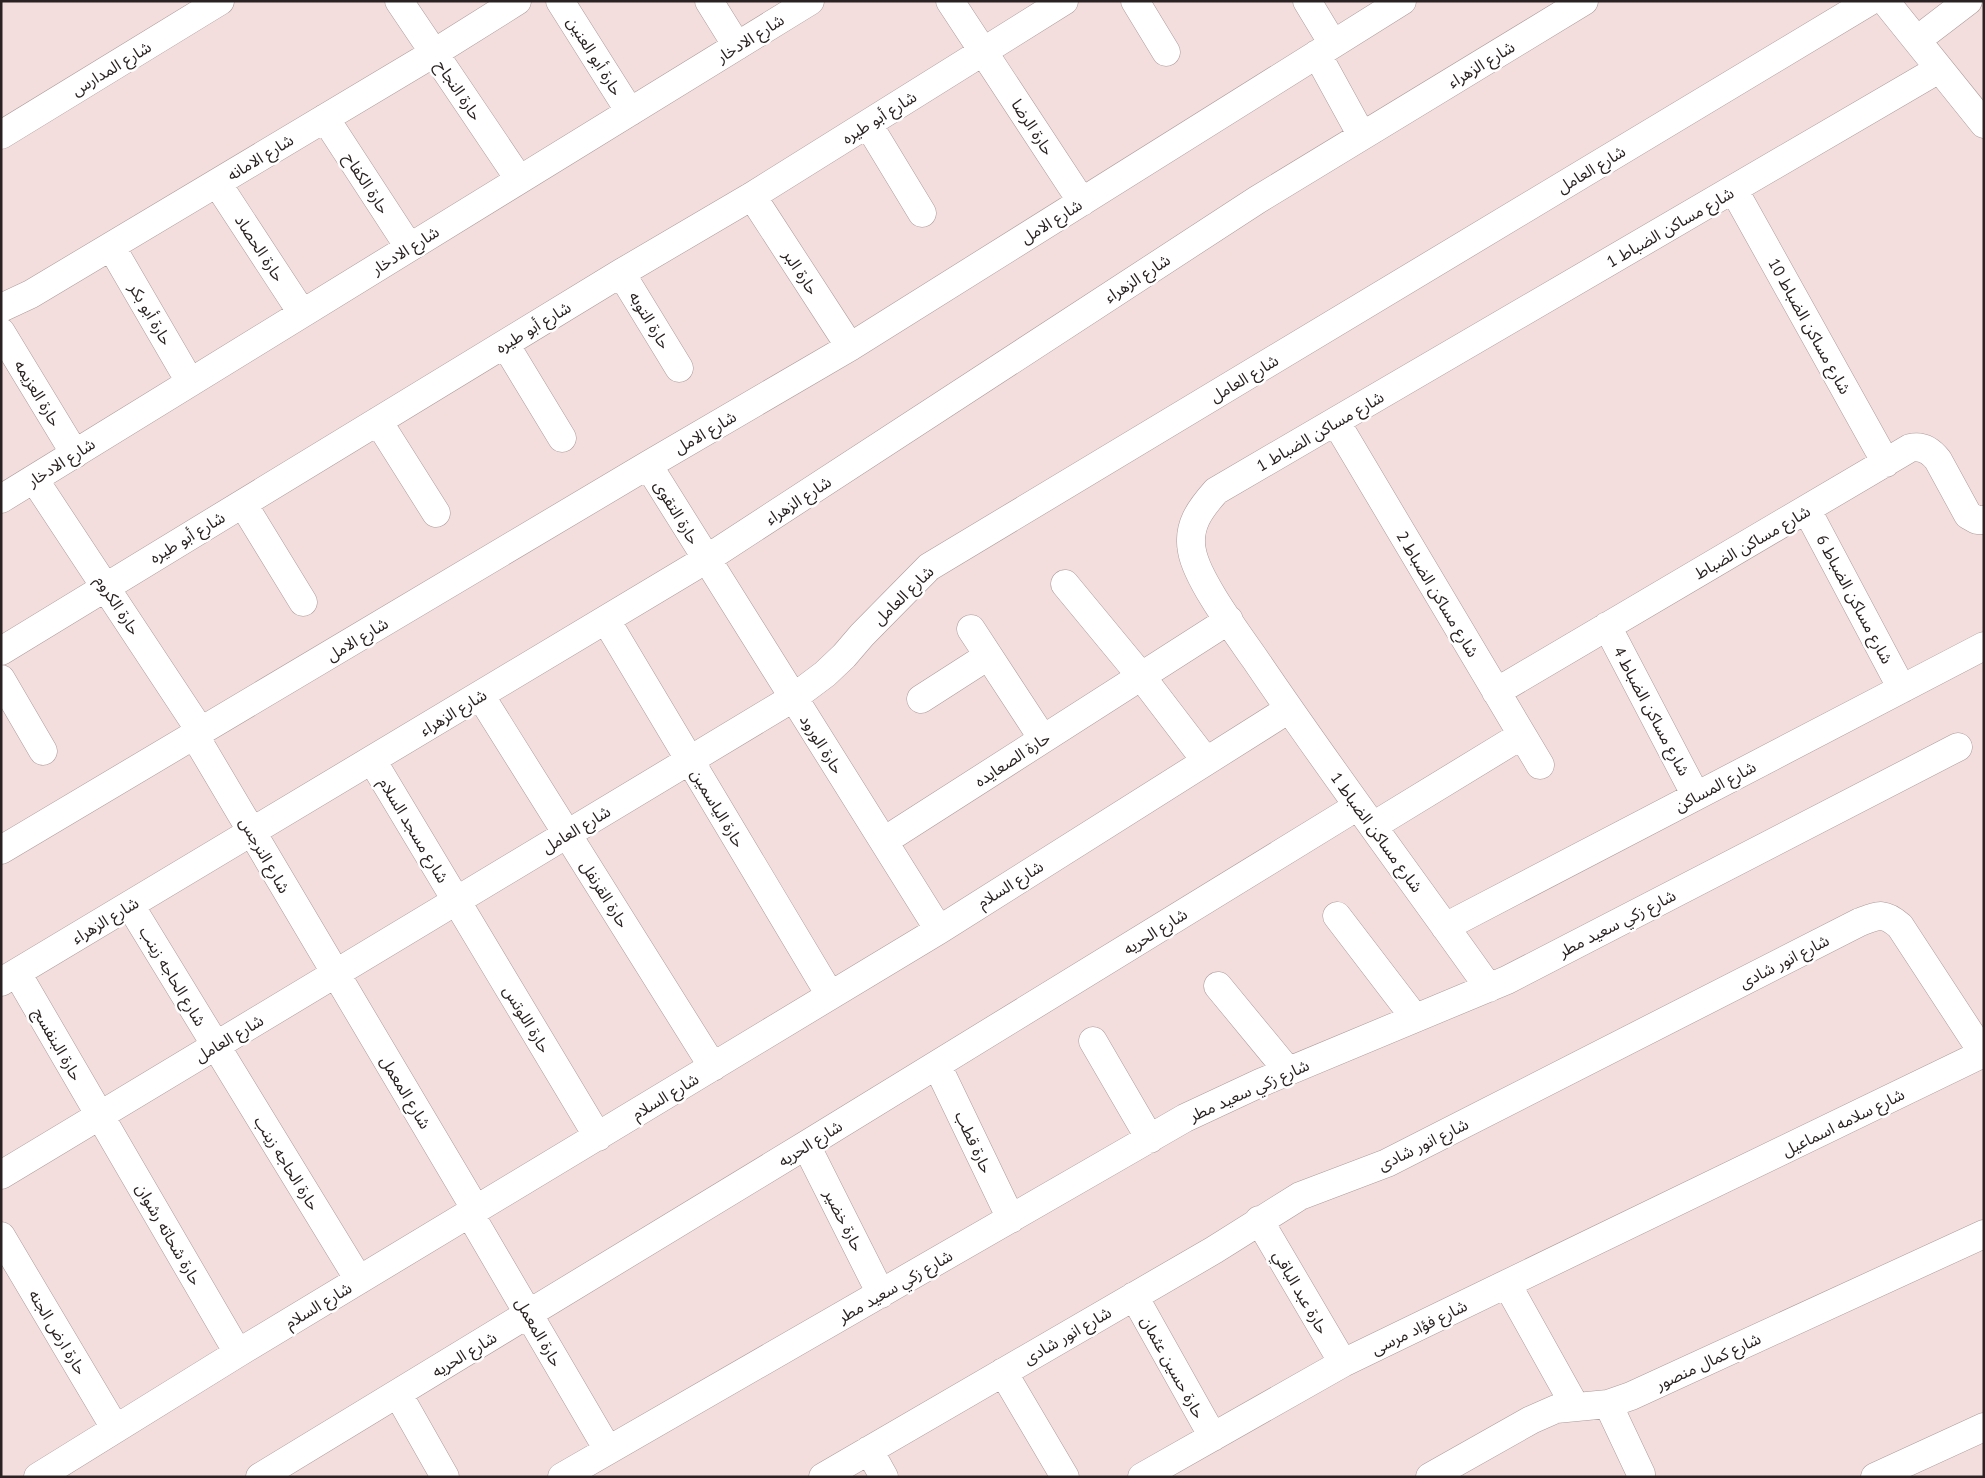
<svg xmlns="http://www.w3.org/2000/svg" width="1985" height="1478" viewBox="0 0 1985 1478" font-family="'PT Sans','Noto Sans Arabic',sans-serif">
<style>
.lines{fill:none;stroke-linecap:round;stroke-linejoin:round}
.minor-casing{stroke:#ad9a99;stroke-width:29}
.minor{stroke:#fff;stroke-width:28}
.labels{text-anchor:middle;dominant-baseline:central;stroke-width:5;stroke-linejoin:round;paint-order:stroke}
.street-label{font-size:16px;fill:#2a2222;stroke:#fff}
</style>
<rect width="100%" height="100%" fill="#f3dedd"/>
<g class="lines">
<g class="minor-casing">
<path id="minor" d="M399,1L519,179
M560,1L630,112
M709,1L737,46
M950,1L1082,202
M1135,1L1166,52
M1307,1L1333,44
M1885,1L1984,124
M1917,40L1968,1
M1317,54L1362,136
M325,118L409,247
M868,124L922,213
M1,135L220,1
M217,183L302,313
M1734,190L1886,463
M752,196L850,347
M111,246L190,382
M621,273L679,368
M1,308L31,294L434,53L517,1
M1,332L75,454
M505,344L562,438
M378,421L436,513
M1336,422L1540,765
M648,465L939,930
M34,479L201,732
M1,499L810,1
M243,504L303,602
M1807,510L1902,689
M1065,584L1141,676L1206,761
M606,620L830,995
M1607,626L1696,796
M971,629L1043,739
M1,651L621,273L752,196L1064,1
M1,679L43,751
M1496,692L1910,448C1922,445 1931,451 1938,460L1968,515L1977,520H1984
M480,695L713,1067
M921,699L988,656
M195,736L476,1210
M372,760L598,1137
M1373,826L1522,735
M884,841L1229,620
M1,850L648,465L850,347L1402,1
M130,905L359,1280
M1337,916L1415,1018
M1445,927L1984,646
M17,973L238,1353
M1,982L705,560L1257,200L1584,1
M1218,986L1288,1071
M1489,988C1411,878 1330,770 1255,659C1237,633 1197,580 1192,551C1187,526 1200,509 1216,491L1939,69
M1093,1041L1150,1139
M937,1065L1011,1219
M806,1145L881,1294
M1,1175L793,698L825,674L844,656L862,635L929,567L1870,1
M470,1214L608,1450
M1259,1220L1343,1363
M1,1236L115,1428
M1507,1284L1575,1406
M1134,1296L1213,1437
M1003,1372L1065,1477
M398,1394L445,1477
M1608,1404L1641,1474
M869,1450L884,1477
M38,1477L238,1353L939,930L1289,709
M260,1477L806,1145L1358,806
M562,1477L1185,1118L1260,1083L1507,980L1958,747
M823,1477L1214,1250L1300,1196L1387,1163L1860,922C1879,915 1884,912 1900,926L1983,1053
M1142,1477L1343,1363L1984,1053
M1430,1477L1531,1420L1556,1409L1608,1404L1631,1396L1984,1234
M1875,1477L1984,1427"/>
</g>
<use href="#minor" class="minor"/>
</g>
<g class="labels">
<g class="street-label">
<text transform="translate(750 38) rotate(-32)">شارع الادخار</text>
<text transform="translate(595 56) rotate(58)">حارة أبو العنين</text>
<text transform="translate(1481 64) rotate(-31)">شارع الزهراء</text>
<text transform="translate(111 68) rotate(-31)">شارع المدارس</text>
<text transform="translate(459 90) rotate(56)">حارة النجاح</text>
<text transform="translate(879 117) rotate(-32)">شارع أبو طيره</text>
<text transform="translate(1033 127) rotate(57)">حارة الرضا</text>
<text transform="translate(260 157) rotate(-31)">شارع الامانه</text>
<text transform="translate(1591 169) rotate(-31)">شارع العامل</text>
<text transform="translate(367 183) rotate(57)">حارة الكفاح</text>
<text transform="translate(1051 221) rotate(-32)">شارع الامل</text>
<text transform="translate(1670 227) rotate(-30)">شارع مساكن الضباط 1</text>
<text transform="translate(260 248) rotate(57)">حارة الحصاد</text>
<text transform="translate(405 250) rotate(-32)">شارع الادخار</text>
<text transform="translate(801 272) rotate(57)">حارة البر</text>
<text transform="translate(1137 278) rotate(-33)">شارع الزهراء</text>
<text transform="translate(151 314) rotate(60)">حارة أبو بكر</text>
<text transform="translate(650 320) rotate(59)">حارة التوبه</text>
<text transform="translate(1810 326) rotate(61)">شارع مساكن الضباط 10</text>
<text transform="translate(533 327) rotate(-31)">شارع أبو طيره</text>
<text transform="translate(1244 378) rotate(-31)">شارع العامل</text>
<text transform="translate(38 393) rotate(59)">حارة العزيمه</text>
<text transform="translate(1320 431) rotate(-30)">شارع مساكن الضباط 1</text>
<text transform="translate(705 432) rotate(-30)">شارع الامل</text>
<text transform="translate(61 462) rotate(-32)">شارع الادخار</text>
<text transform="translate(798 500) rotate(-33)">شارع الزهراء</text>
<text transform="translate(677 512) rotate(59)">حارة التقوى</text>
<text transform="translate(187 537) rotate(-31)">شارع أبو طيره</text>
<text transform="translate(1752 542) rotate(-30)">شارع مساكن الضباط</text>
<text transform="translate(1438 594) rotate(59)">شارع مساكن الضباط 2</text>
<text transform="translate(903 595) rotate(-44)">شارع العامل</text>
<text transform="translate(1855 599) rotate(62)">شارع مساكن الضباط 6</text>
<text transform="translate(118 605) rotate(57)">حارة الكروم</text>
<text transform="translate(357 639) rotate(-31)">شارع الامل</text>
<text transform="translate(1652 711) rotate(62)">شارع مساكن الضباط 4</text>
<text transform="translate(453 712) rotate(-31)">شارع الزهراء</text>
<text transform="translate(822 744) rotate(58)">حارة الورود</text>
<text transform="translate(1012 759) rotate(-33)">حارة الصعايده</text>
<text transform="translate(1715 786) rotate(-28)">شارع المساكن</text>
<text transform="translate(718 808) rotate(59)">حارة الياسمين</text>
<text transform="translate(576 829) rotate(-31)">شارع العامل</text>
<text transform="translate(414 830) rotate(59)">شارع مسجد السلام</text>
<text transform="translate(1377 832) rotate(54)">شارع مساكن الضباط 1</text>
<text transform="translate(265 855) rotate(60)">شارع النرجس</text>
<text transform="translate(1010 884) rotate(-32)">شارع السلام</text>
<text transform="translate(605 894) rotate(58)">حارة القرنفل</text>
<text transform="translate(105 920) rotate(-31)">شارع الزهراء</text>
<text transform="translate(1617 923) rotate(-27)">شارع زكي سعيد مطر</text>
<text transform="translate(1155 931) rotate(-32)">شارع الحريه</text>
<text transform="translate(1784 961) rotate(-27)">شارع انور شادى</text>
<text transform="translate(173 976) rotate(59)">شارع الحاجه زينب</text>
<text transform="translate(527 1019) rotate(59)">حارة اللوتس</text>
<text transform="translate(229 1038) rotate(-31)">شارع العامل</text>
<text transform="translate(58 1044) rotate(60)">حارة البنفسج</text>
<text transform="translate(1249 1090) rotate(-24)">شارع زكي سعيد مطر</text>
<text transform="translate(406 1092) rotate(59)">شارع المعمل</text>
<text transform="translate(665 1096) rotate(-31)">شارع السلام</text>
<text transform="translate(1843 1122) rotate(-26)">شارع سلامه اسماعيل</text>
<text transform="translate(974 1142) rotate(65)">حارة قطب</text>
<text transform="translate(810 1143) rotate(-32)">شارع الحريه</text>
<text transform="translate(1423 1144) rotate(-26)">شارع انور شادى</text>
<text transform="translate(287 1163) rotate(58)">حارة الحاجه زينب</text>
<text transform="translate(844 1220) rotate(63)">حارة خضير</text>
<text transform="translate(169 1234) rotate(60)">حارة شحاته رشوان</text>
<text transform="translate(895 1286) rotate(-30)">شارع زكي سعيد مطر</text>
<text transform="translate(1301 1292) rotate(60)">حارة عبد الباقي</text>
<text transform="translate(318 1305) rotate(-31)">شارع السلام</text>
<text transform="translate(1419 1327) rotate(-26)">شارع فؤاد مرسى</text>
<text transform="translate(58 1332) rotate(59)">حارة ارض الجنه</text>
<text transform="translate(539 1332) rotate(60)">حارة المعمل</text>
<text transform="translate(1067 1335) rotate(-30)">شارع انور شادى</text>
<text transform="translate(464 1354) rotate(-31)">شارع الحريه</text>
<text transform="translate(1708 1361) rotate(-25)">شارع كمال منصور</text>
<text transform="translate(1173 1367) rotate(61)">حارة حسين عثمان</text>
</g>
</g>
<rect width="1985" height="1478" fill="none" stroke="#2a2222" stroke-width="5"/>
</svg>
